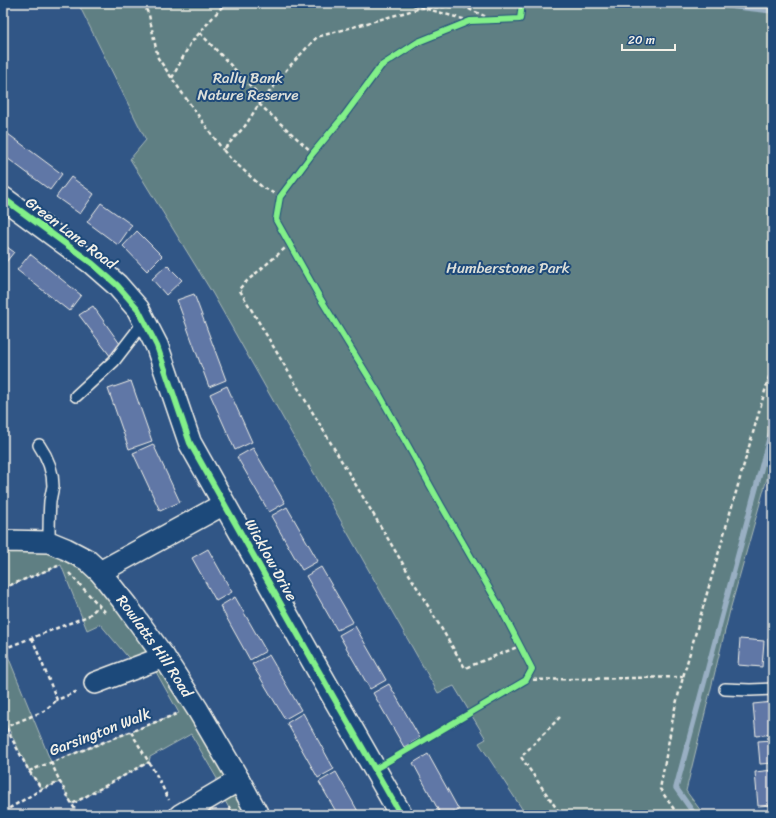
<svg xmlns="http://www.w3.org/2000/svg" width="776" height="818" viewBox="0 0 776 818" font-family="Sriracha,sans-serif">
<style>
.green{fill:#5e7f83;stroke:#a9b8b6}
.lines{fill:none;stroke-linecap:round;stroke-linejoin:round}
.stream{stroke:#99afc3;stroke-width:5.5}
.building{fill:#6077a6;stroke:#f4f1e8}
.lane-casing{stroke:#f4f1e8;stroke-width:14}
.street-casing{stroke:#f4f1e8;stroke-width:24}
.secondary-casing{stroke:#f4f1e8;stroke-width:25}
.path{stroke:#f4f1e8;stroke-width:2.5;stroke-dasharray:4 3;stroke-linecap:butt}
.lane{stroke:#1f4a7a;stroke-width:11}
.street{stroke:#1f4a7a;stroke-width:21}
.secondary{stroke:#1f4a7a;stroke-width:22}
.cycleway-casing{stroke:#1f4a7a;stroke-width:8}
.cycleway{stroke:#82f089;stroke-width:6}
.labels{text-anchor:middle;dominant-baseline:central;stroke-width:4;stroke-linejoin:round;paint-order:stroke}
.park-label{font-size:15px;fill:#dee0d9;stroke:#1f4a7a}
.street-label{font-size:15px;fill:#f4f1e8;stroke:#1f4a7a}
</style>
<rect width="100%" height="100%" fill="#315686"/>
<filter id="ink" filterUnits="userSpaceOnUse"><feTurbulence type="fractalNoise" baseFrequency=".025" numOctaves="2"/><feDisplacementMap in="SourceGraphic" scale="8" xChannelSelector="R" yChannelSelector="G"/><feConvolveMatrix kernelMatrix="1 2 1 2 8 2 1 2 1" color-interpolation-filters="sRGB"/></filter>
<g filter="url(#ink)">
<path class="green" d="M78,3H773V457L730,610L686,791L704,815H526L479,743L486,739L454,686L438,693L213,294L130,159L146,140Z
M3,542L87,560L258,815H233L220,792L223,789L191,734L150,757L149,762L72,804L60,782L42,789L29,771L3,717V644L51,762L131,732L179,713L151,663L137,668L100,624L87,630L61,565L3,588Z"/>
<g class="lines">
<path class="stream" d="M702,3L773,11
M695,815L676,788L773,424"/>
</g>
<path class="building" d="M8,134L62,174L50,190L3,155V141Z
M71,177L94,194L80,214L56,197Z
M101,203L132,225L118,245L87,222Z
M137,231L162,256L147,271L123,246Z
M3,244L14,252L3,266Z
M30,254L81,295L69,311L17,270Z
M167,265L182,280L166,295L152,279Z
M194,294L226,380L209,387L177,300Z
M93,306L120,344L114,361L79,315Z
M131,381L152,441L129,449L108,389Z
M227,386L252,442L235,450L210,394Z
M153,444L180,502L160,511L133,453Z
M253,448L285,503L269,512L237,457Z
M287,507L318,561L302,570L271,516Z
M208,549L232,592L216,601L192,558Z
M321,567L353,622L337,630L306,576Z
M235,597L266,651L250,660L220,606Z
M355,626L386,680L370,689L339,635Z
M768,638H773V662H769Z
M740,639L764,641L762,667L738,665Z
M269,655L301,710L285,719L252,664Z
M389,684L420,738L404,747L373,693Z
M773,702V734L756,736L753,704Z
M303,713L334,769L318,778L287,723Z
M773,740V763L760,764L758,741Z
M428,754L459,810L449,815H441L413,763Z
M773,770V805L758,806L755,772Z
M336,772L360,815H338L319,782Z"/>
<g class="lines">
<g class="lane-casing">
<path id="lane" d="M76,396L114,361L144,322
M39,445C48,458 53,470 53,486C52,491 51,496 50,501C49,515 49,528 49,542
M725,689L750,690L773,689"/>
</g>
<g class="street-casing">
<g id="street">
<path id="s1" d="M3,542L6,541L49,542L66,549L87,560L100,572L127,606L164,657L198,710L239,780L258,815"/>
<path d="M100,572L224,504"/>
<path d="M95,683L164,657"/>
<path d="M180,815L239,780"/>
</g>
</g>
<g class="secondary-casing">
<path id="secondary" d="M3,198L93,264L117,285L138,309L157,346L190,443L314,663L401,815"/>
</g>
<path class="path" d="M143,3L149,15L158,58L185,97L223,150
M406,3L470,21
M456,3L495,21
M200,33L263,99
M172,78L190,44L220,9L226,3
M259,104L313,153
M280,197L261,186L230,158L223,150L245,126L259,104L272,89L286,70L317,37L421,8L462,6
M290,244L247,281L239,289L465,668L520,646
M69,573L106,613
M3,588L58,566
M32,638L57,700L78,691
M3,649L88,616L99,606
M526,680L683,677
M560,717L521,757L561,815
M3,722L29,771L42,789
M3,728L44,711L57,700
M131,732L157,776L169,800
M51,762L60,782L72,804
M29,771L179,713
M229,807L233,815
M3,812L42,789L60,782
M78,815L72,804L149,762
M678,815L660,789L674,712L683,677L773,363"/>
<use href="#lane" class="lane"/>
<use href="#street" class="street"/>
<use href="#secondary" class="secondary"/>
<g class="cycleway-casing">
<path id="cycleway" d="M3,198L93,264L117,285L138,309L157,346L190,443L314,663L401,815
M375,769L526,680L532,669L500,607L441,505L378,392L320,298L276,220L280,197L313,153L344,116L381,66L418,42L470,21L520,19L522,3"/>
</g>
<use href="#cycleway" class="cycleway"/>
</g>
</g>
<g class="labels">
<g class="park-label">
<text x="248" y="78">Rally Bank<tspan x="248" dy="17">Nature Reserve</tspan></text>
<text x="508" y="268">Humberstone Park</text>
</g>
<g class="street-label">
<text transform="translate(71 233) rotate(37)">Green Lane Road</text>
<text transform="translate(271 560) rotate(61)">Wicklow Drive</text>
<text stroke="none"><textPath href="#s1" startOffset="198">Rowlatts Hill Road</textPath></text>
<text transform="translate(100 732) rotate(-21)">Garsington Walk</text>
</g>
</g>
<rect width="776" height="818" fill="none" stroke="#1f4a7a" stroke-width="16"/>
<rect x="8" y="8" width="760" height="802" fill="none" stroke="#f4f1e8" stroke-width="1.5" filter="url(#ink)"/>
<path d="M622 44v6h53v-6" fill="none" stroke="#f4f1e8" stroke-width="2"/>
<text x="628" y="44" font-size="12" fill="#f4f1e8" stroke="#1f4a7a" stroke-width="3" paint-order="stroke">20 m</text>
</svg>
